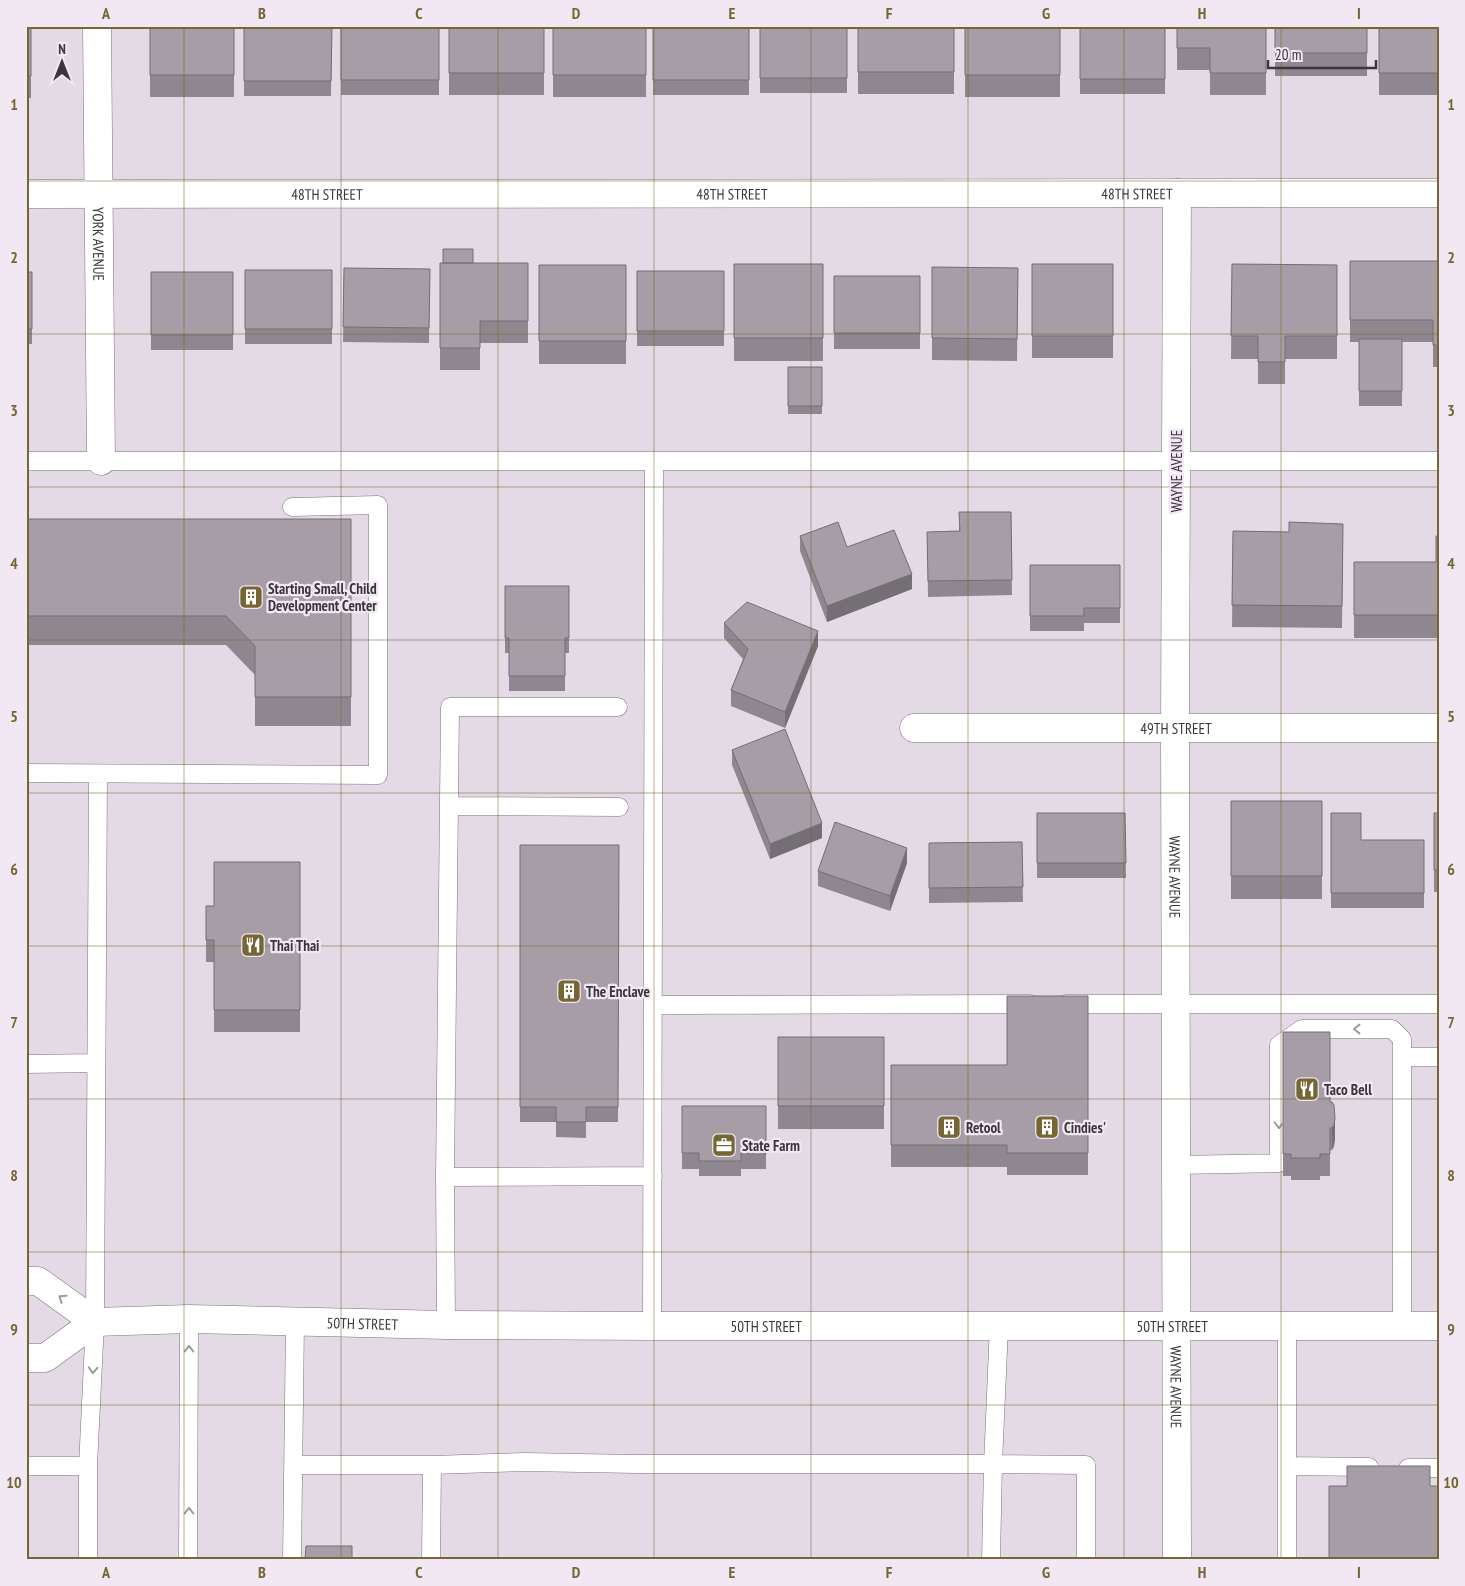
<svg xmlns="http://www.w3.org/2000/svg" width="1465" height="1586" viewBox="0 0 1465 1586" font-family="'PT Sans Narrow',sans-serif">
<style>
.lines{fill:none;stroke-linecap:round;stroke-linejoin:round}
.service-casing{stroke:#7b727c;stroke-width:19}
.minor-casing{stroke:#7b727c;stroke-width:29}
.secondary-casing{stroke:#7b727c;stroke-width:29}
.service{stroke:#fff;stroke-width:18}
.minor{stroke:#fff;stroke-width:28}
.secondary{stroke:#fff;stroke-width:28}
.wall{fill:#8f8790}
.shaded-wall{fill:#746e75}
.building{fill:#a69da7;stroke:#746e75}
.oneway{stroke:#9c9a9d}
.grid{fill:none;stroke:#766634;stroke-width:1;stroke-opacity:0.55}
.labels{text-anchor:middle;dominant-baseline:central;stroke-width:4.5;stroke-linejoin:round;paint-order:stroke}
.street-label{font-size:15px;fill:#3a363b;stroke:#f1e8f3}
.poi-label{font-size:15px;font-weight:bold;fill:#3a363b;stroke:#f1e8f3;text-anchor:start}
.neatline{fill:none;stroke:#766634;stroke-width:2}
.grid-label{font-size:16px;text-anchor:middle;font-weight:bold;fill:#766634}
</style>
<rect width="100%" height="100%" fill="#e4dae6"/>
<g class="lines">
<g class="service-casing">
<path id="service" d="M26,461H1439
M26,773L378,775V505L292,507
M449,806L619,807
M1066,1004H1439
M653,1005L1030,1004
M1402,1057H1439
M26,1064L96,1063
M1176,1165L1279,1163V1045L1302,1029H1392L1402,1039V1326
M445,1177L653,1176
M446,1325L445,1177L450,707H618
M652,1326L654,461
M1287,1326V1560
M294,1465H432L525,1462L637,1464H993L1086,1465V1560
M26,1466H88
M1287,1466L1369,1467
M1408,1468H1439
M88,1560V1466L95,1322L98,774
M188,1560L189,1319
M292,1560L295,1322
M431,1560L432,1465
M991,1560L993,1464L999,1326"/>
</g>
<g class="minor-casing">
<g id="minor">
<path id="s1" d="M97,26L101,461"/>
<path id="s2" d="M1177,193L1175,728L1177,1560"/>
<path id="s3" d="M26,194L1439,193"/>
<path id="s4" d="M914,728H1439"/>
</g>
</g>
<g class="secondary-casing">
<g id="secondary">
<path d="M26,1281H38L95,1322"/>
<path id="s5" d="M26,1358H45L95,1322L189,1319L446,1325L652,1326H1439"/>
</g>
</g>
<use href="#service" class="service"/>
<use href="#minor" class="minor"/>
<use href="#secondary" class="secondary"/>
</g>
<path class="wall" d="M26,26H31V98H26Z
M150,26H234V97H150Z
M244,26H332L331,96H244Z
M341,26H439V95H341Z
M449,26H544V95H449Z
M553,26H646V97H553Z
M653,26H749V95H653Z
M760,26H847V93H760Z
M858,26H954V94H858Z
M965,26H1060V97H965Z
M1080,26H1165V94H1080Z
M1177,26H1266V95H1210V70H1177Z
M1275,26H1367V76H1275Z
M1379,26H1439V95H1379Z
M1350,261H1439V367H1433V342H1402V406H1359V342H1350Z
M440,263H528V343H480V370H440Z
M734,264H823V361H734Z
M1032,264H1113V358H1032Z
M1232,264L1337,265V359H1285V384H1258V359H1231Z
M539,265H626V364H539Z
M932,267L1018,268L1017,361L932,360Z
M344,268L430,269L429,343L343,342Z
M245,270H332V344H245Z
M637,271H724V346H637Z
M26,272H32V344H26Z
M151,272H233V350H151Z
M834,276H920V349H834Z
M788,367H822V414H788Z
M959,512H1011L1012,595L928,597L927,532L959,531Z
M26,519H351V726H255V675L226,645H26Z
M1343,524L1342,628L1232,627L1233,531L1289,532Z
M800,536L847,547L912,589L827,622L800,551Z
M1439,536V638H1354V562H1436Z
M1030,565H1120V623H1084V631H1030Z
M505,586H569V653H565V691H509V653H505Z
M724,623L818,646L785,728L731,706V690L743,659L724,638Z
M732,750L822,838L770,859L732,765Z
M1231,801H1322V899H1231Z
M1037,813H1125L1126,878H1037Z
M1331,813L1361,840H1424V908H1331Z
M1434,813H1439V892H1434Z
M1022,842L1023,902L929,903V843Z
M520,845H619L618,1122H586V1138L556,1137V1122H520Z
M300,862V1032H214V962H206V906H214Z
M907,863L890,911L818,886V871Z
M1088,996V1175H1007V1167H891V1065H1007Z
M1283,1032L1330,1102L1335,1140L1334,1147L1332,1150H1330V1176H1320V1180H1291V1176H1283Z
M778,1037H884V1129H778Z
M682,1106H766V1169H741V1176H699V1169H682Z"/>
<path class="shaded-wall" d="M912,574V589L827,622V606Z
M818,631V646L785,728V712Z
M822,823V838L770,859V844Z
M907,848V863L890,911V896Z
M1335,1118V1140L1332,1150V1128Z"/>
<path class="building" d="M26,26H31V76H26Z
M150,26H234V75H150Z
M244,26H332L331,81H244Z
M341,26H439V80H341Z
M449,26H544V73H449Z
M553,26H646V75H553Z
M653,26H749V80H653Z
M760,26H847V78H760Z
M858,26H954V72H858Z
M965,26H1060V75H965Z
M1080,26H1165V79H1080Z
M1177,26H1266V73H1210V48H1177Z
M1275,26H1367V53H1275Z
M1379,26H1439V73H1379Z
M443,249H473V263H443Z
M1350,261H1439V345H1433V320H1350Z
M440,263H528V321H480V348H440Z
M734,264H823V338H734Z
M1032,264H1113V336H1032Z
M1232,264L1337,265V336H1285V362H1258V336H1231Z
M539,265H626V341H539Z
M932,267L1018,268L1017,339L932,338Z
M344,268L430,269L429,328L343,327Z
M245,270H332V329H245Z
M637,271H724V331H637Z
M26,272H32V329H26Z
M151,272H233V335H151Z
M834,276H920V333H834Z
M1359,339H1402V391H1359Z
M788,367H822V406H788Z
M959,512H1011L1012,580L928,581L927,532L960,531Z
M26,519H351V697H255V646L226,616H26Z
M838,522L847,547L894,530L912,574L827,606L800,536Z
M1289,522L1343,524L1342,606L1232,605L1233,531L1289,532Z
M1436,536H1439V615H1354V562H1436Z
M1030,565H1120V608H1084V616H1030Z
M505,586H569V638H565V676H509V638H505Z
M747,602L818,631L785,712L731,690L748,649L724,623Z
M785,729L822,823L770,844L732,750Z
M1231,801H1322V876H1231Z
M1037,813H1125L1126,863H1037Z
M1331,813H1361V840H1424V893H1331Z
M1434,813H1439V870H1434Z
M835,822L907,848L890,896L818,871Z
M1022,842L1023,887L929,888V843Z
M520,845H619L618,1107H586V1122H556V1107H520Z
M214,862H300V1010H214V940H206V906H214Z
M1007,996H1088V1153H1007V1145H891V1065H1007Z
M1283,1032H1330V1102H1332L1334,1105L1335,1118L1334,1125L1332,1128H1330V1154H1320V1158H1291V1154H1283Z
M778,1037H884V1106H778Z
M682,1106H766V1154L741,1153V1161H699V1153H682Z
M1347,1466H1430V1486H1439V1560H1329V1486H1347Z
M306,1546H352V1560H305Z"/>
<defs><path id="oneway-chevron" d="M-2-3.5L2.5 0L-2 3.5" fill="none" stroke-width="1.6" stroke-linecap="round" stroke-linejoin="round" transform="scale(1.25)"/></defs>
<g class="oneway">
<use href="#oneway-chevron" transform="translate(1357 1029) rotate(180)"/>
<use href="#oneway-chevron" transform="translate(1279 1125) rotate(90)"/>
<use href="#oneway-chevron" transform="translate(62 1298) rotate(-145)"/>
<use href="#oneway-chevron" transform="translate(189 1349) rotate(-90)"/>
<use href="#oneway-chevron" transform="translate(93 1370) rotate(93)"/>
<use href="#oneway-chevron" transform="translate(189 1511) rotate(-90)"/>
</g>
<path class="grid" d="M184,26V1560M341,26V1560M498,26V1560M654,26V1560M811,26V1560M968,26V1560M1124,26V1560M1281,26V1560M26,181H1439M26,334H1439M26,487H1439M26,640H1439M26,793H1439M26,946H1439M26,1099H1439M26,1252H1439M26,1405H1439"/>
<defs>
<g id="building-square" transform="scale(1.25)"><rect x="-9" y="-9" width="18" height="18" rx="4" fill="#766634" stroke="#f1e8f3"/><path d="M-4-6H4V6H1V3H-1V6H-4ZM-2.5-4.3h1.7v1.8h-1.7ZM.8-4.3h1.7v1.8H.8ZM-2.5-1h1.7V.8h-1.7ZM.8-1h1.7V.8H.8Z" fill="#fff"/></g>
<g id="restaurant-square" transform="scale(1.25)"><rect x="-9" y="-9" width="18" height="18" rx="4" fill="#766634" stroke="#f1e8f3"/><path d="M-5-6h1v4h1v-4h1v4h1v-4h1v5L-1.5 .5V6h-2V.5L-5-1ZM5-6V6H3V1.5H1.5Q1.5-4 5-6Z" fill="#fff"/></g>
<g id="office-square" transform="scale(1.25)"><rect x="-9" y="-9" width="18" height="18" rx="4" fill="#766634" stroke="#f1e8f3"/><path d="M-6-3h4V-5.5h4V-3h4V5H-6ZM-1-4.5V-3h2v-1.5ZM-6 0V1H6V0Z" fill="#fff"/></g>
</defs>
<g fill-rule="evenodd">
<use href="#building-square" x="251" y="597"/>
<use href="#restaurant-square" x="253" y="945"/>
<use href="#building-square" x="569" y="991"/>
<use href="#restaurant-square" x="1307" y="1089"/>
<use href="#building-square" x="949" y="1127"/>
<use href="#building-square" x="1047" y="1127"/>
<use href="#office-square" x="724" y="1145"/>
</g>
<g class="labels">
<g class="street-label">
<text stroke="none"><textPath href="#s3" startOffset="706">48TH STREET</textPath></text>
<text stroke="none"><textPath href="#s3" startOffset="1111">48TH STREET</textPath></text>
<text stroke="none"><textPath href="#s3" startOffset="301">48TH STREET</textPath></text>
<text stroke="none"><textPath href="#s1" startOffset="218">YORK AVENUE</textPath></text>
<text transform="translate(1176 471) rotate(-90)">WAYNE AVENUE</text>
<text stroke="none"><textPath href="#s4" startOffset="262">49TH STREET</textPath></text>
<text stroke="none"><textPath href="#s2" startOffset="684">WAYNE AVENUE</textPath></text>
<text stroke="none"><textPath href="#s5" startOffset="348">50TH STREET</textPath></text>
<text stroke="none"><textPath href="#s5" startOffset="752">50TH STREET</textPath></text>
<text stroke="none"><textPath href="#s5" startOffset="1158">50TH STREET</textPath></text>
<text stroke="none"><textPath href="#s2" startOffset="1194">WAYNE AVENUE</textPath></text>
</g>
<g class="poi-label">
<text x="268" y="588">Starting Small, Child<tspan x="268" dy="17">Development Center</tspan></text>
<text x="270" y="945">Thai Thai</text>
<text x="586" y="991">The Enclave</text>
<text x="1324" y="1089">Taco Bell</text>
<text x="966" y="1127">Retool</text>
<text x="1064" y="1127">Cindies'</text>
<text x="742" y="1145">State Farm</text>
</g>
</g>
<rect width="1465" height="1586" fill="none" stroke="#f1e8f3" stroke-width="55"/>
<g transform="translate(62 62)" stroke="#f1e8f3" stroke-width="4" paint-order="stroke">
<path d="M0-4L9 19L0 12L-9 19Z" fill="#3a363b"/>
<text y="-8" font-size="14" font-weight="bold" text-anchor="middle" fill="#3a363b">N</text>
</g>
<path d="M1268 60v8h108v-8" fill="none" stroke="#3a363b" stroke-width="2.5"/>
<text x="1275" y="60" font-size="15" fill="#3a363b" stroke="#f1e8f3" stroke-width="4" paint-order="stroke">20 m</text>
<rect x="28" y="28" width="1410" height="1530" class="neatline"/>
<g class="grid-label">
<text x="106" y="19">A</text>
<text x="262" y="19">B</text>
<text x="419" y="19">C</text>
<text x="576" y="19">D</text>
<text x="732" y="19">E</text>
<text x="889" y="19">F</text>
<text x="1046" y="19">G</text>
<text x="1202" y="19">H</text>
<text x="1359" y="19">I</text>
<text x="14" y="110">1</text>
<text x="1451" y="110">1</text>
<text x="14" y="263">2</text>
<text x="1451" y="263">2</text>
<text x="14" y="416">3</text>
<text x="1451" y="416">3</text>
<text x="14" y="569">4</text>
<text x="1451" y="569">4</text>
<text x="14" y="722">5</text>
<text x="1451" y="722">5</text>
<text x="14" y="875">6</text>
<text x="1451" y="875">6</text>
<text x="14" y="1028">7</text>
<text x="1451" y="1028">7</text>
<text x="14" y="1181">8</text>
<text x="1451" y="1181">8</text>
<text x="14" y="1335">9</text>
<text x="1451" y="1335">9</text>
<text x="14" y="1488">10</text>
<text x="1451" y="1488">10</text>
<text x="106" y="1578">A</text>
<text x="262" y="1578">B</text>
<text x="419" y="1578">C</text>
<text x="576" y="1578">D</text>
<text x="732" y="1578">E</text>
<text x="889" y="1578">F</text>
<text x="1046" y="1578">G</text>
<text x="1202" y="1578">H</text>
<text x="1359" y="1578">I</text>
</g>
</svg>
